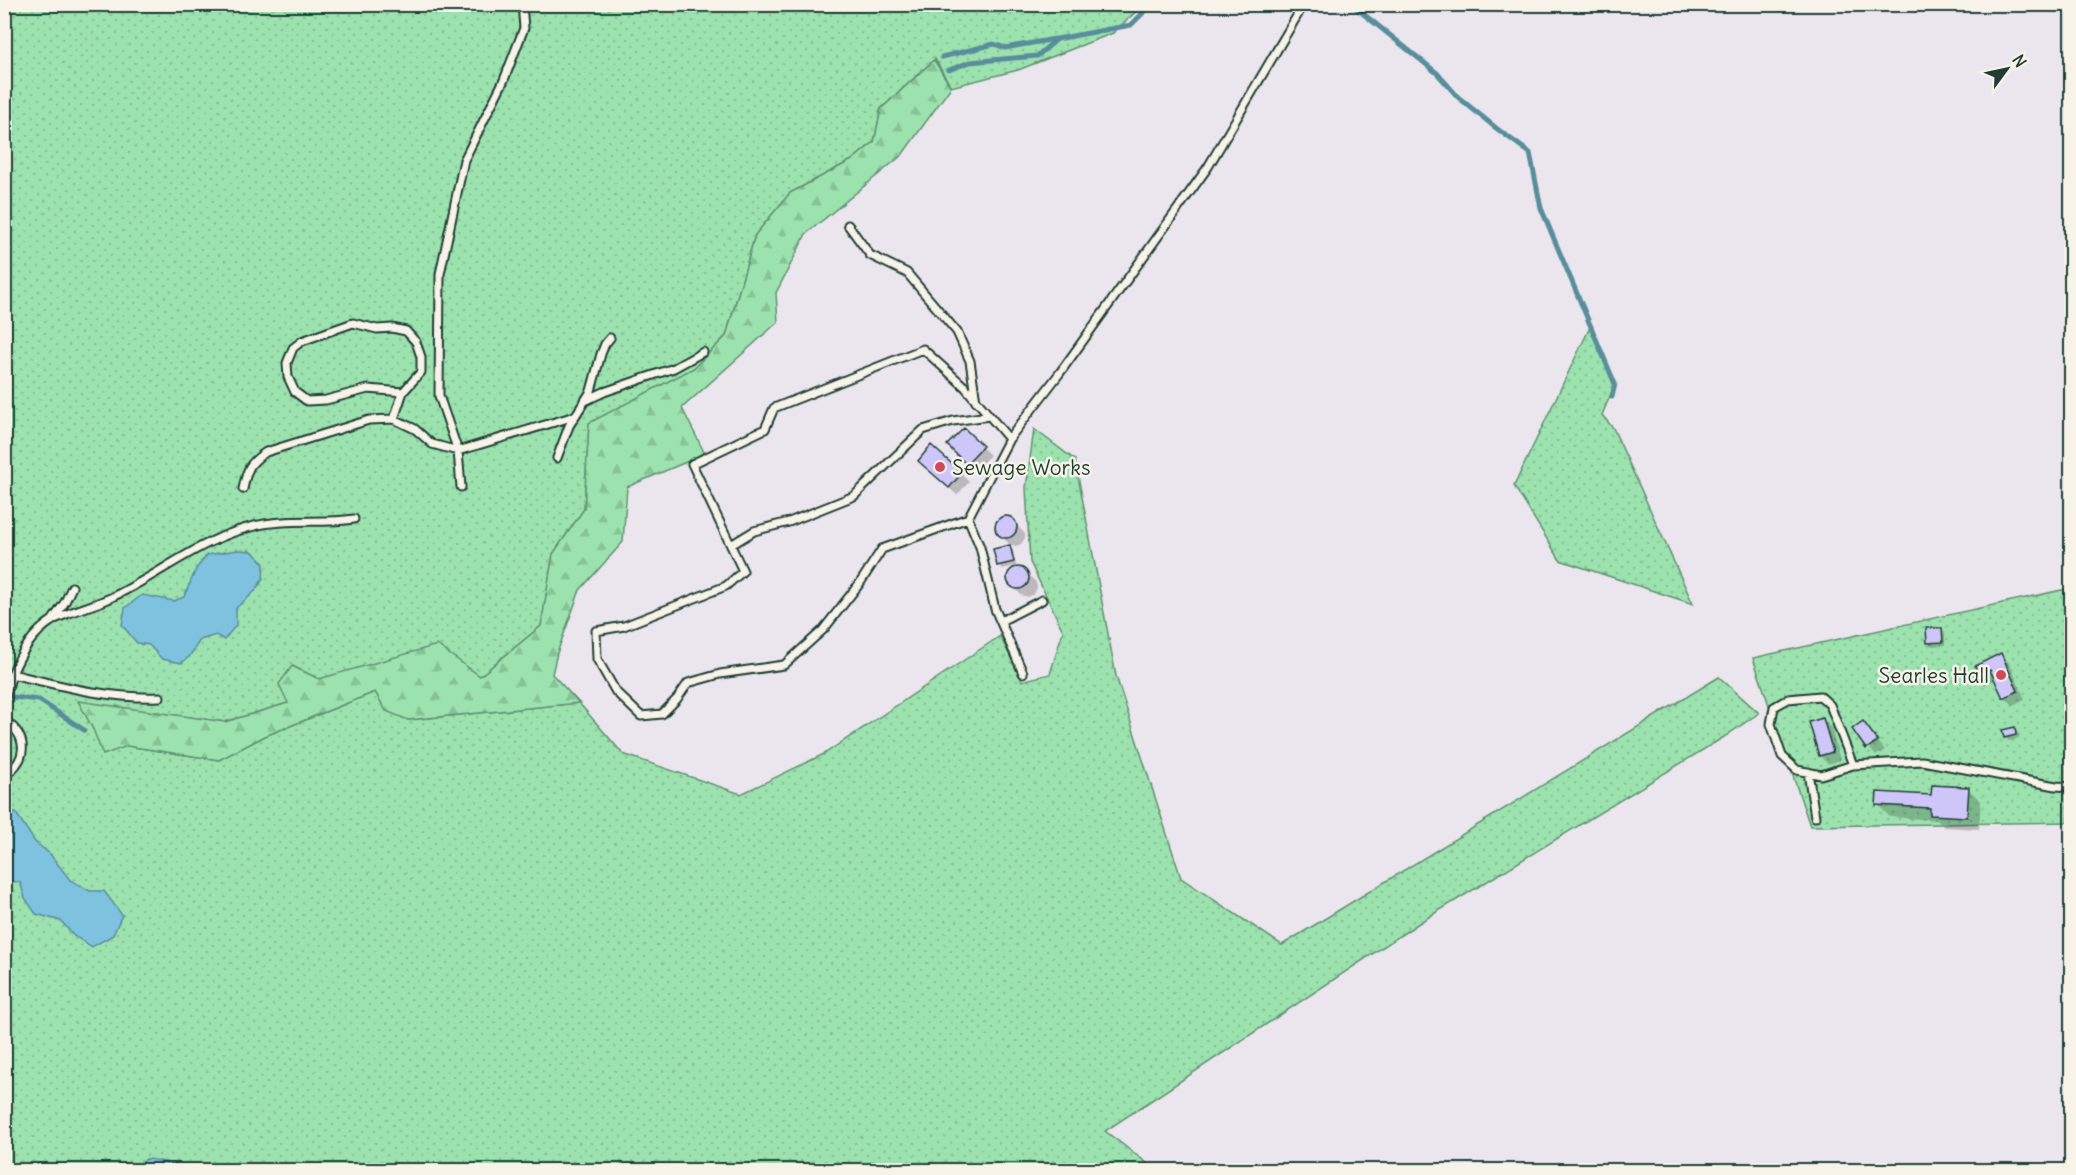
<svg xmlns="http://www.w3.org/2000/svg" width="2076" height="1175" viewBox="0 0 2076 1175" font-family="Delius,sans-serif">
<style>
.grass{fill:url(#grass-dots);stroke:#5e9071;stroke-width:1.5}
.forest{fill:url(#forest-firs);stroke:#5e9071;stroke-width:1.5}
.water{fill:#7fc2e0;stroke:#598d9b;stroke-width:1.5}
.shadow{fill:#0003}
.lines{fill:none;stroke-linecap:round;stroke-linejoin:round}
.stream{stroke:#598d9b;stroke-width:5}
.building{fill:#cec6f9;stroke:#1f3d34;stroke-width:1.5}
.lane-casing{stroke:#1f3d34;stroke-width:11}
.lane{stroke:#f7f3e8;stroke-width:7}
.poi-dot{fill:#d1495b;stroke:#f7f3e8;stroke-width:2}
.labels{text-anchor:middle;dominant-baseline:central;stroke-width:5;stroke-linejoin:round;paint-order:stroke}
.poi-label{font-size:21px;fill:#1f3d34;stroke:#f7f3e8;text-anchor:start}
</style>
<defs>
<pattern id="grass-dots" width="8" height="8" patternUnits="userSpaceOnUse" patternTransform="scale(1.5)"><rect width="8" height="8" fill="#9ce2ae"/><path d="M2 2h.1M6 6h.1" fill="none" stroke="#86c396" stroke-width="1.8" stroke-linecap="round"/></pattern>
<pattern id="forest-firs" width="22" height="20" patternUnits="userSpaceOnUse" patternTransform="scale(1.5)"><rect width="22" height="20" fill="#9ce2ae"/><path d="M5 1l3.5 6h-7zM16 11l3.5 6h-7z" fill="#86c396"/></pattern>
</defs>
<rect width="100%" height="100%" fill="#ebe6ed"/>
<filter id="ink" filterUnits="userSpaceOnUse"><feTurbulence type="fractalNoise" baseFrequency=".0167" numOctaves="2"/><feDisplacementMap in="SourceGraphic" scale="12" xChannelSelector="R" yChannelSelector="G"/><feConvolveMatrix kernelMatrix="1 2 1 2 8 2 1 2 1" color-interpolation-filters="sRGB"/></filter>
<g filter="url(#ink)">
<path class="grass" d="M5,5H1143L1113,33L1018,70L951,87L935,59L881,109L874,142L852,160L790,193L755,235L726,336L694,368L589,424L584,509L553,554L541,626L479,677L323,681L292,666L288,703L225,722L79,702L93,729L127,746L219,760L265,736L375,692L408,720L579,703L623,754L741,794L824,754L1000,636L1022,681L1050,674L1063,631L1030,562L1026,488L1034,429L1075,460L1116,676L1181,878L1282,945L1719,677L1759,713L1724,737L1422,921L1105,1131L1156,1170H5Z
M1591,325L1615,384L1602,415L1613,428L1693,604L1560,560L1514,486Z
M2071,588V822L1810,826L1753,658Z"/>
<path class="forest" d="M934,60L951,87L902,155L806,234L776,293L778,322L682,408L705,454L627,487L623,542L580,590L557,653L552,674L579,703L408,720L386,711L375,692L265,736L219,760L127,746L103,755L93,729L78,701L225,722L288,703L279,684L292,666L319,679L437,645L480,676L541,626L553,554L584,509L589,423L694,368L726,336L755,235L790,193L852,160L874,142L881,109Z"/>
<path class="water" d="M237,550L252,551L264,564L263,579L254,592L236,608V625L224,640L216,635L200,640L189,657L181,663L162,659L149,645L137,643L122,625L125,608L142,595L174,601L184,597L196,569L207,555Z
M4,811L16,813L35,842L50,854L70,880L90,891H104L122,915L113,935L92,947L74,936L61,921L36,914L25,898L20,882L5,881Z
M146,1159C163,1159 178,1169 195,1170C202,1171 207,1168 214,1170H135Z"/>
<path class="shadow" d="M964,430L990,455L975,471L949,445Z
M928,469L961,474L969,482L957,495Z
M1005,517L1011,519L1025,534V538L1021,544L1016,546L1009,544L997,531V523Z
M1009,546L1013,550L1016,566L1002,569L999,565Z
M1015,568L1021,569L1036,582L1037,588L1034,594L1028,597L1021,595L1008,581V576L1010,571Z
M1941,629L1945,633V645L1932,646L1928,642Z
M2001,655L2009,663L2025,699L2013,705L2005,697L1996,679L1985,685L1976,677Z
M1823,720L1831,728L1840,760L1828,764L1820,756Z
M1863,723L1885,750L1876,756L1854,729Z
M2014,729L2018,733L2019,738L2009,741L2005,737Z
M1968,789L1981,801L1979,829L1944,827L1937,820L1890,817L1878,805Z"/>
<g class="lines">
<path class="stream" d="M1351,4L1437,73L1458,97L1496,128L1530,153L1541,208L1615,384L1612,397
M942,57L994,44L1005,48L1055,39
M949,70L970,62L1037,56L1057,39L1131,25L1146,10L1148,4
M4,696L39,700L84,730"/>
</g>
<path class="building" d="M964,428L983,446L966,464L947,445Z
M931,445L962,473L949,488L918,461Z
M995 527a11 11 0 1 1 22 0a11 11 0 1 1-22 0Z
M1010,545L1014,562L997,566L993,549Z
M1007 578a11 11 0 1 1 22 0a11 11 0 1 1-22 0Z
M1926,628H1942L1943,642L1927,643Z
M2001,653L2018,691L2003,698L1990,670L1975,678L1973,673L1977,671L1975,666Z
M1823,718L1833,752L1819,756L1809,722Z
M1863,721L1878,741L1866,749L1852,729Z
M2015,727L2016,735L2004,738L2002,730Z
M1932,785L1969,787L1967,817L1930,815V808L1876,805L1877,792L1931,795Z"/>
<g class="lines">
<g class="lane-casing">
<path id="lane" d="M848,225L870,255L907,273L957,332L970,361L976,401
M585,401L604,392L674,368L703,352
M394,419L403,392L421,372V357L416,342L406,331L392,328L377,329L353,323L302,341L293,348L287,363L288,377L295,392L307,401L326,400L368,389L403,392
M1009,439L965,387L923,349L774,408L765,429L692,464L743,571L726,586L624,626L596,631L597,659L616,692L641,716L662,714L677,699L688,683L720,674L784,665L823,630L860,583L882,549L968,518L1009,439L1059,374L1208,167L1304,4
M557,458L569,426L591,391L601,354L605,344L610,338
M461,487L458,451L439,396L440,274L464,160L504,80L524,28L522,4
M243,489C247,469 249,463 266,452L369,420L394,419L415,429L432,444L458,451L575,416
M968,518L980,547L995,609L1023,673
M731,545L754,531L789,522L854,496L923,430L953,421L989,416
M52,621L65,602L72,587
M1001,621L1042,600
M160,697C109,699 62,686 12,674C21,653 32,633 53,620C70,611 90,607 108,599C159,576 203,536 259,525C290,518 322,524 354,519
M4,701L12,674
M4,720C28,736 29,759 4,776
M1853,765L1830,705L1820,696L1788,699L1774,707L1771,724L1782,756L1797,770L1821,775L1853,765L1922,761L2056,786L2072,787
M1808,772L1815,817"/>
</g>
<use href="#lane" class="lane"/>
</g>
</g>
<g class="poi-dot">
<circle cx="940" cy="467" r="6"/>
<circle cx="2001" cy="675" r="6"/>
</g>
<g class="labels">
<g class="poi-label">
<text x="952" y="467">Sewage Works</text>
<text x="1989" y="675" text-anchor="end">Searles Hall</text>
</g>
</g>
<rect width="2076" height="1175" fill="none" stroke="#f7f3e8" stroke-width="24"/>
<rect x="12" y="12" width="2052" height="1151" fill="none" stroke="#1f3d34" stroke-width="2" filter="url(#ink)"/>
<g transform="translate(2007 69) rotate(57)" stroke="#f7f3e8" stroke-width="4.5" paint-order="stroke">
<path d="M0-4.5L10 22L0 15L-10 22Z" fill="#1f3d34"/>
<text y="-9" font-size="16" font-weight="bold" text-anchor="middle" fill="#1f3d34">N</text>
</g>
</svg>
